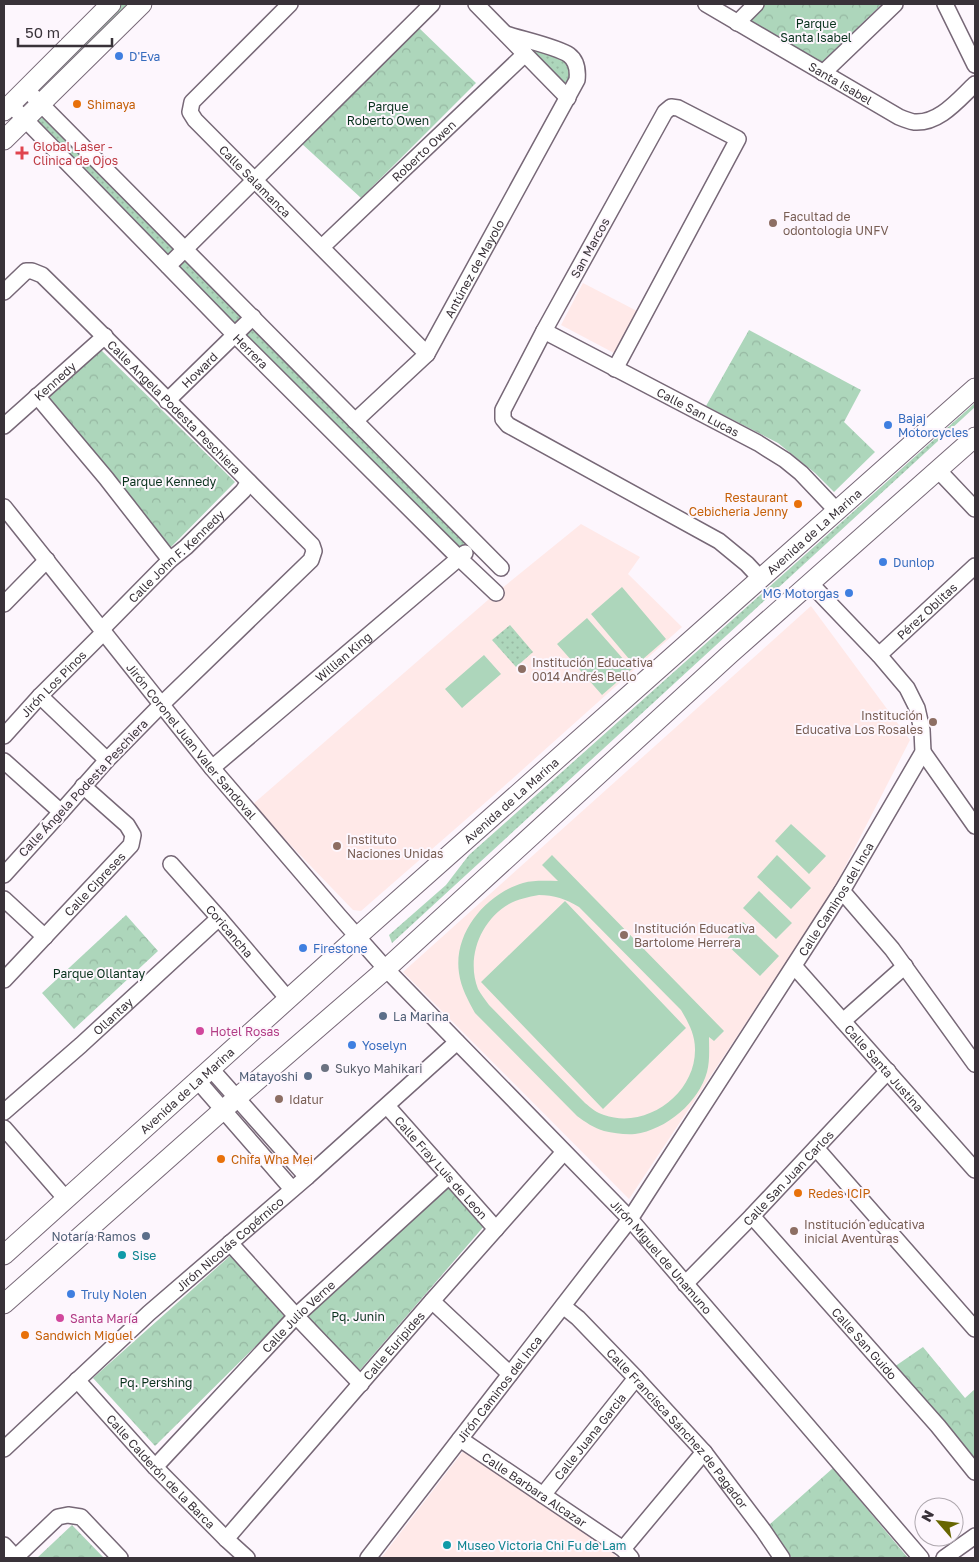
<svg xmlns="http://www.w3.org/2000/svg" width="979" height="1562" viewBox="0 0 979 1562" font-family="'Golos Text',sans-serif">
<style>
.education{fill:#ffe9e8}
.grass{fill:url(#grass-dots)}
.park{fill:url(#park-crowns)}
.pitch{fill:#add6bb;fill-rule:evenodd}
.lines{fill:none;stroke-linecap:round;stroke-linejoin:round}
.minor-casing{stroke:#776877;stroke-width:18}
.major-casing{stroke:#776877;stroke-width:21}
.minor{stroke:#fff;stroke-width:15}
.major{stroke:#fff;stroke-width:19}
.shop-dot{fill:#3f7fe0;stroke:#fdf6fd;stroke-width:2}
.food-dot{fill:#e8710a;stroke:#fdf6fd;stroke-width:2}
.health-dot{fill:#e0444e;stroke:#fdf6fd;stroke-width:2}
.education-dot{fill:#8d6e63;stroke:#fdf6fd;stroke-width:2}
.service-dot{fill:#5c6f8a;stroke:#fdf6fd;stroke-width:2}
.hotel-dot{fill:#d1479c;stroke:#fdf6fd;stroke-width:2}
.worship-dot{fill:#6b7280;stroke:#fdf6fd;stroke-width:2}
.culture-dot{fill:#0f9aa8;stroke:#fdf6fd;stroke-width:2}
.labels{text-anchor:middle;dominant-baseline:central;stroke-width:4;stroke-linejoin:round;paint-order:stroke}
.park-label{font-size:12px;fill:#08311c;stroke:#fdf6fd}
.shop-label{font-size:12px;fill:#366cbe;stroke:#fdf6fd;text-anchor:start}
.street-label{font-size:12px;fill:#393239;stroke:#fdf6fd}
.food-label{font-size:12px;fill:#c56008;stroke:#fdf6fd;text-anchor:start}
.health-label{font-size:12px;fill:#be3a42;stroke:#fdf6fd;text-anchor:start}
.education-label{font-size:12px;fill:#785e54;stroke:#fdf6fd;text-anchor:start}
.service-label{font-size:12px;fill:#4e5e75;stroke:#fdf6fd;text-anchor:end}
.hotel-label{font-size:12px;fill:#b23c85;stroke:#fdf6fd;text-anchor:start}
.worship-label{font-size:12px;fill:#5b616d;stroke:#fdf6fd;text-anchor:start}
.culture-label{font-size:12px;fill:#0d838f;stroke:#fdf6fd;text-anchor:start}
</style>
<defs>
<pattern id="grass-dots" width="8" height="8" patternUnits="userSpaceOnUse" patternTransform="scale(1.25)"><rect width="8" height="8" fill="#add6bb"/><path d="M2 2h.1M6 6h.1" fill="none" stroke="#96b8a2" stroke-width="1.8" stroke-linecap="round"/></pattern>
<pattern id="park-crowns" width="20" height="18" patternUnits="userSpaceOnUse" patternTransform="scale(1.25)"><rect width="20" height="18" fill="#add6bb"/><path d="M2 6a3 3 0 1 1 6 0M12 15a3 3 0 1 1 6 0" fill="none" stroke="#96b8a2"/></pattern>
</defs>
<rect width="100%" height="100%" fill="#fdf6fd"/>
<path class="education" d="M583,283L637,311L614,353L561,325Z
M581,524L640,557L628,574L682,627L502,788L361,911L353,910L252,805L496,593Z
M811,606L910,740L829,898L629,1199L403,972Z
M464,1450L609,1550L618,1558H381Z"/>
<path class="grass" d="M119,4H134L39,93L36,90Z
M524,44L567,61C571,75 571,76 562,88Z
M40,114L175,246V251L170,255L164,253L35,124Z
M183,258L187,259L244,314V319L236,325L231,324L177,265Z
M250,326H255L465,540V545L459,550L244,337Z
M975,403V407L392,943L389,935L446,885L469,855Z
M510,625L533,652L516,667L492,640Z"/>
<path class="park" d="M765,4H882L821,63L748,21Z
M417,26L476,83L361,198L301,143Z
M749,330L861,390L844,422L875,452L834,492L815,473L778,443L706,406Z
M99,348L235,482L170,548L163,547L46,395Z
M126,915L158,951L74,1029L42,993Z
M445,1185L485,1225L360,1370L306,1316Z
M231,1255L285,1317L155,1446L93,1378Z
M923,1347L965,1398L975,1389V1462L894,1367Z
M833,1468L908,1558H792L769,1525Z
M72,1525L104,1558H37Z"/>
<path class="pitch" d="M622,587L666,639L635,666L591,614Z
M587,618L632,669L602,695L557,644Z
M484,655L501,674L462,708L445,689Z
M791,824L826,856L809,874L775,841Z
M552,855L724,1031L714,1041L709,1037C709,1048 710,1061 707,1072C699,1102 666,1130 635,1134C625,1135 614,1133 604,1131C594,1128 585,1122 577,1116L475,1013C468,1000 461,988 459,973C453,933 486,894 523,883C534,880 546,881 558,881L542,865ZM539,895C554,895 566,899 579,907L681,1010C688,1022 695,1034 695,1049C696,1093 647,1130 604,1115C597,1113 591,1108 585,1103L489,1005C485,1000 481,994 478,989C466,958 480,921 509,904C518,899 528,897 539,895Z
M777,855L811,888L791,909L757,877Z
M759,891L792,923L776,939L743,908Z
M565,901L686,1028L603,1109L481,982Z
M743,922L779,956L760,976L724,942Z"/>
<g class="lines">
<g class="minor-casing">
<g id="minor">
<path id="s1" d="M290,4L192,102L190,112L195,120C272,198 350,276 427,354"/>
<path d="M476,4L568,98"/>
<path id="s2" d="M706,4L899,117C904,119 909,121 914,122C939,124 958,100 975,84"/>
<path d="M945,4L975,65"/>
<path d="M737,23L756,4"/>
<path d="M823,73L895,4"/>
<path d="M26,89L501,568"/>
<path id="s3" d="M10,104L235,335L459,558L496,593"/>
<path id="s4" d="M322,247L525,54"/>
<path d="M168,266L432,4"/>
<path id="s5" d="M4,292L26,271H32L42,275C133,364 222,455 312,545L314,551L311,560L161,705L107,760L61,812L4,875"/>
<path id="s6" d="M544,331L758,443L785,460L801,473L837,511"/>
<path d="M615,369L738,139L678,108L671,107L665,112L544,331L503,410V419L508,425L719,541L747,564L761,579"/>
<path d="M37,396L106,478L170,560"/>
<path id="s7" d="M167,401L253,317"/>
<path id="s8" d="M355,421L427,354L577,80C578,71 577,61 569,55C558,47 521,39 506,34"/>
<path id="s9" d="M4,426L105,336"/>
<path d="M938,470L975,509"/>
<path id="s10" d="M4,507L212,768L339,916L386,969L630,1219L921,1558"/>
<path d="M4,604L47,560"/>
<path id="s11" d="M102,629L170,560L186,547L243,491L249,482"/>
<path id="s12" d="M879,655L975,566"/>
<path d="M40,696L107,760"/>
<path id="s13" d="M4,736L40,696L104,632"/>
<path d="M923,752L975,826"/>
<path d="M4,761L61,812"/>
<path id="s14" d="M212,768L465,553"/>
<path id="s15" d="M171,864L219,918L288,999"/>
<path d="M842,891L892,949L975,1064"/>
<path d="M4,899L45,937"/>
<path id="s16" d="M794,966L975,1170"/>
<path id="s17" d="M4,980L131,845L133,835L127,825L83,786"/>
<path d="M843,1021L905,966"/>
<path d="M211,1069L307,1177"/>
<path d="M198,1081L292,1189"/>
<path id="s18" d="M387,1106L496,1229"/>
<path id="s19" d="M4,1112L81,1045L219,918"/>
<path d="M4,1128L66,1199"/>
<path d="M816,1148L975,1329"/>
<path id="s20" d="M752,1216L938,1426L975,1472"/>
<path d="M230,1243L296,1316L361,1384"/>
<path id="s21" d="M685,1284L752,1216L888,1071"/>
<path d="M432,1301L510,1374"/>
<path id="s22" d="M563,1306L578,1318L636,1378L704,1452L763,1530L782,1558"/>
<path id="s23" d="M77,1380L155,1467L226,1539L247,1558"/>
<path id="s24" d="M460,1439L623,1549L631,1558"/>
<path id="s25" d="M4,1449L149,1313L307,1177L457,1042"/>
<path id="s26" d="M155,1467L296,1316L449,1176"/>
<path id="s27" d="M543,1495L636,1378"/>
<path id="s28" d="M226,1539L432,1301L564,1152"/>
<path d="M4,1545L16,1558"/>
<path d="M623,1549L704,1452"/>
<path d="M15,1558L58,1517L68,1515L81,1517L120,1558"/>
<path id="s29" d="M368,1558L630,1219L842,891L923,752L922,730L917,708L907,688L879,655L810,583"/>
<path d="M944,1558L975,1536"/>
</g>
</g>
<g class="major-casing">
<g id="major">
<path d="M4,111L111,4"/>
<path d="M4,140L142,4"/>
<path id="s30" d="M4,1255L368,927L975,388"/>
<path d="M4,1304L224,1109L386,969L730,654L975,437"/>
</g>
</g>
<use href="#minor" class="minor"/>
<use href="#major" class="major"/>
</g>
<g class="shop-dot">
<circle cx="119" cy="56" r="5"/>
<circle cx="888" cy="425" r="5"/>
<circle cx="883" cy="562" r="5"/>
<circle cx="849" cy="593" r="5"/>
<circle cx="303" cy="948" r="5"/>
<circle cx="352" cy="1045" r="5"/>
<circle cx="71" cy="1294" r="5"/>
</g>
<g class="food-dot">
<circle cx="77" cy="104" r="5"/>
<circle cx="798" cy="504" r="5"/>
<circle cx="221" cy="1159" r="5"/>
<circle cx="798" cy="1193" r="5"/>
<circle cx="25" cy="1335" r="5"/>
</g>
<path class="health-dot" d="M19.5 145.5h5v5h5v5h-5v5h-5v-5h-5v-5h5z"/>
<g class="education-dot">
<circle cx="773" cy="223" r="5"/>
<circle cx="522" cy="669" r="5"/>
<circle cx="933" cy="722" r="5"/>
<circle cx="337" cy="846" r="5"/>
<circle cx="624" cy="935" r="5"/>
<circle cx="279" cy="1099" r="5"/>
<circle cx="794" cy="1231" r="5"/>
</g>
<g class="service-dot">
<circle cx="383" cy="1016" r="5"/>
<circle cx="308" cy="1076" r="5"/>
<circle cx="146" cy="1236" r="5"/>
</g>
<g class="hotel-dot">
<circle cx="200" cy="1031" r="5"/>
<circle cx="60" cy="1318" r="5"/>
</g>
<circle class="worship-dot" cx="325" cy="1068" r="5"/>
<g class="culture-dot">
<circle cx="122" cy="1255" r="5"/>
<circle cx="447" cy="1545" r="5"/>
</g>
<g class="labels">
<g class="park-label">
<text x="816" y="23">Parque<tspan x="816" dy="14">Santa Isabel</tspan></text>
<text x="388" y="106">Parque<tspan x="388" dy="14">Roberto Owen</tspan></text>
<text x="169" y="481">Parque Kennedy</text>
<text x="99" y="973">Parque Ollantay</text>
<text x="358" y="1316">Pq. Junin</text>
<text x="156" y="1382">Pq. Pershing</text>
</g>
<g class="shop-label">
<text x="129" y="56">D'Eva</text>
<text x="898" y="418">Bajaj<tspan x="898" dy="14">Motorcycles</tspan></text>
<text x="893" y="562">Dunlop</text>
<text x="839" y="593" text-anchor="end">MG Motorgas</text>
<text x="313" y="948">Firestone</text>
<text x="362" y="1045">Yoselyn</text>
<text x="81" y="1294">Truly Nolen</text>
</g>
<g class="street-label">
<text stroke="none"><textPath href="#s2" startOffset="156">Santa Isabel</textPath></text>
<text stroke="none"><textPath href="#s4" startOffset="140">Roberto Owen</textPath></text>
<text stroke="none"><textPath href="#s1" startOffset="244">Calle Salamanca</textPath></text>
<text transform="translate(590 248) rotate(-61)">San Marcos</text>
<text stroke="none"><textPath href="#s8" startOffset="196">Antúnez de Mayolo</textPath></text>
<text stroke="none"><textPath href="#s3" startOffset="345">Herrera</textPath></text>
<text stroke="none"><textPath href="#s7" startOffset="45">Howard</textPath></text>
<text stroke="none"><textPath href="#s9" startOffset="68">Kennedy</textPath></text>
<text stroke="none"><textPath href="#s5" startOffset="234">Calle Angela Podesta Peschiera</textPath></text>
<text stroke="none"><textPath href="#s6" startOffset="174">Calle San Lucas</textPath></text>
<text stroke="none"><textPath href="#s30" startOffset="1086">Avenida de La Marina</textPath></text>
<text stroke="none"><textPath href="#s11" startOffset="104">Calle John F. Kennedy</textPath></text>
<text stroke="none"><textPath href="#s12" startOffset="65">Pérez Oblitas</textPath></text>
<text stroke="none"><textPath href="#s14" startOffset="172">Willian King</textPath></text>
<text stroke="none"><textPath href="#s13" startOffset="72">Jirón Los Pinos</textPath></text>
<text stroke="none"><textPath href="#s10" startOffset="300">Jirón Coronel Juan Valer Sandoval</textPath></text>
<text transform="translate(83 788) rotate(-47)">Calle Ángela Podesta Peschiera</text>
<text stroke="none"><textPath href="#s30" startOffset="681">Avenida de La Marina</textPath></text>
<text stroke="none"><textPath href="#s17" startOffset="132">Calle Cipreses</textPath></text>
<text stroke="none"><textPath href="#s29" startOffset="809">Calle Caminos del Inca</textPath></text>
<text stroke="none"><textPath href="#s15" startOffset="89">Coricancha</textPath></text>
<text stroke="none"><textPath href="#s19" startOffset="145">Ollantay</textPath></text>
<text stroke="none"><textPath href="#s16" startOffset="136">Calle Santa Justina</textPath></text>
<text stroke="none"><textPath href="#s30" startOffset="246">Avenida de La Marina</textPath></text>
<text stroke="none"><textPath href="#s18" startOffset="82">Calle Fray Luis de Leon</textPath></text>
<text stroke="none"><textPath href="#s21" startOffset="148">Calle San Juan Carlos</textPath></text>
<text stroke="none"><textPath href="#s25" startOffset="305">Jirón Nicolás Copérnico</textPath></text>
<text stroke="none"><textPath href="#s10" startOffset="998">Jirón Miguel de Unamuno</textPath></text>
<text stroke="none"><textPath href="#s26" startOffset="208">Calle Julio Verne</textPath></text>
<text stroke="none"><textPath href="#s20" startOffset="170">Calle San Guido</textPath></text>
<text stroke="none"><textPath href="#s28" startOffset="256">Calle Euripides</textPath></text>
<text stroke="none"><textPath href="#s29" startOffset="214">Jirón Caminos del Inca</textPath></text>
<text stroke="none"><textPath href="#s22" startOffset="168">Calle Francisca Sánchez de Pagador</textPath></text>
<text stroke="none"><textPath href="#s27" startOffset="75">Calle Juana Garcia</textPath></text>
<text stroke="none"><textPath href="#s23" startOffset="124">Calle Calderón de la Barca</textPath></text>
<text stroke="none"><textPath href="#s24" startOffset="90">Calle Barbara Alcazar</textPath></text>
</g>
<g class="food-label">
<text x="87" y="104">Shimaya</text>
<text x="788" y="497" text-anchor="end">Restaurant<tspan x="788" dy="14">Cebicheria Jenny</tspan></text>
<text x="231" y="1159">Chifa Wha Mei</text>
<text x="808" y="1193">Redes ICIP</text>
<text x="35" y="1335">Sandwich Miguel</text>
</g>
<g class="health-label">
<text x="33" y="146">Global Laser -<tspan x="33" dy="14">Clinica de Ojos</tspan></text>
</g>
<g class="education-label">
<text x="783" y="216">Facultad de<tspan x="783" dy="14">odontologia UNFV</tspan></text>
<text x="532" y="662">Institución Educativa<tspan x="532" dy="14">0014 Andrés Bello</tspan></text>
<text x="923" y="715" text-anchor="end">Institución<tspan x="923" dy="14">Educativa Los Rosales</tspan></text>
<text x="347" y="839">Instituto<tspan x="347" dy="14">Naciones Unidas</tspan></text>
<text x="634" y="928">Institución Educativa<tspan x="634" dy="14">Bartolome Herrera</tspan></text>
<text x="289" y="1099">Idatur</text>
<text x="804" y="1224">Institución educativa<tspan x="804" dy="14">inicial Aventuras</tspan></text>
</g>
<g class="service-label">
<text x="393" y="1016" text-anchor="start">La Marina</text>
<text x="298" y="1076">Matayoshi</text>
<text x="136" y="1236">Notaría Ramos</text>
</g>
<g class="hotel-label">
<text x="210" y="1031">Hotel Rosas</text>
<text x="70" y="1318">Santa María</text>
</g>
<g class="worship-label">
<text x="335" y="1068">Sukyo Mahikari</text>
</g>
<g class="culture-label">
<text x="132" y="1255">Sise</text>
<text x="457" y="1545">Museo Victoria Chi Fu de Lam</text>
</g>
</g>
<rect width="979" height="1562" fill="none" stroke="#393239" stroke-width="10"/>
<g transform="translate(939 1522) rotate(298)"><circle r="24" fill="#fdf6fd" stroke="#afa8af"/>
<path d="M0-4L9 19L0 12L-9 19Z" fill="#676600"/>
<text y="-8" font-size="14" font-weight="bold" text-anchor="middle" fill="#393239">N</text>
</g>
<path d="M18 38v8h94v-8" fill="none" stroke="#393239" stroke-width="2.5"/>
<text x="25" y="38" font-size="15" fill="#393239" stroke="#fdf6fd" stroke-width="4" paint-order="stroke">50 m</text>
</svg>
